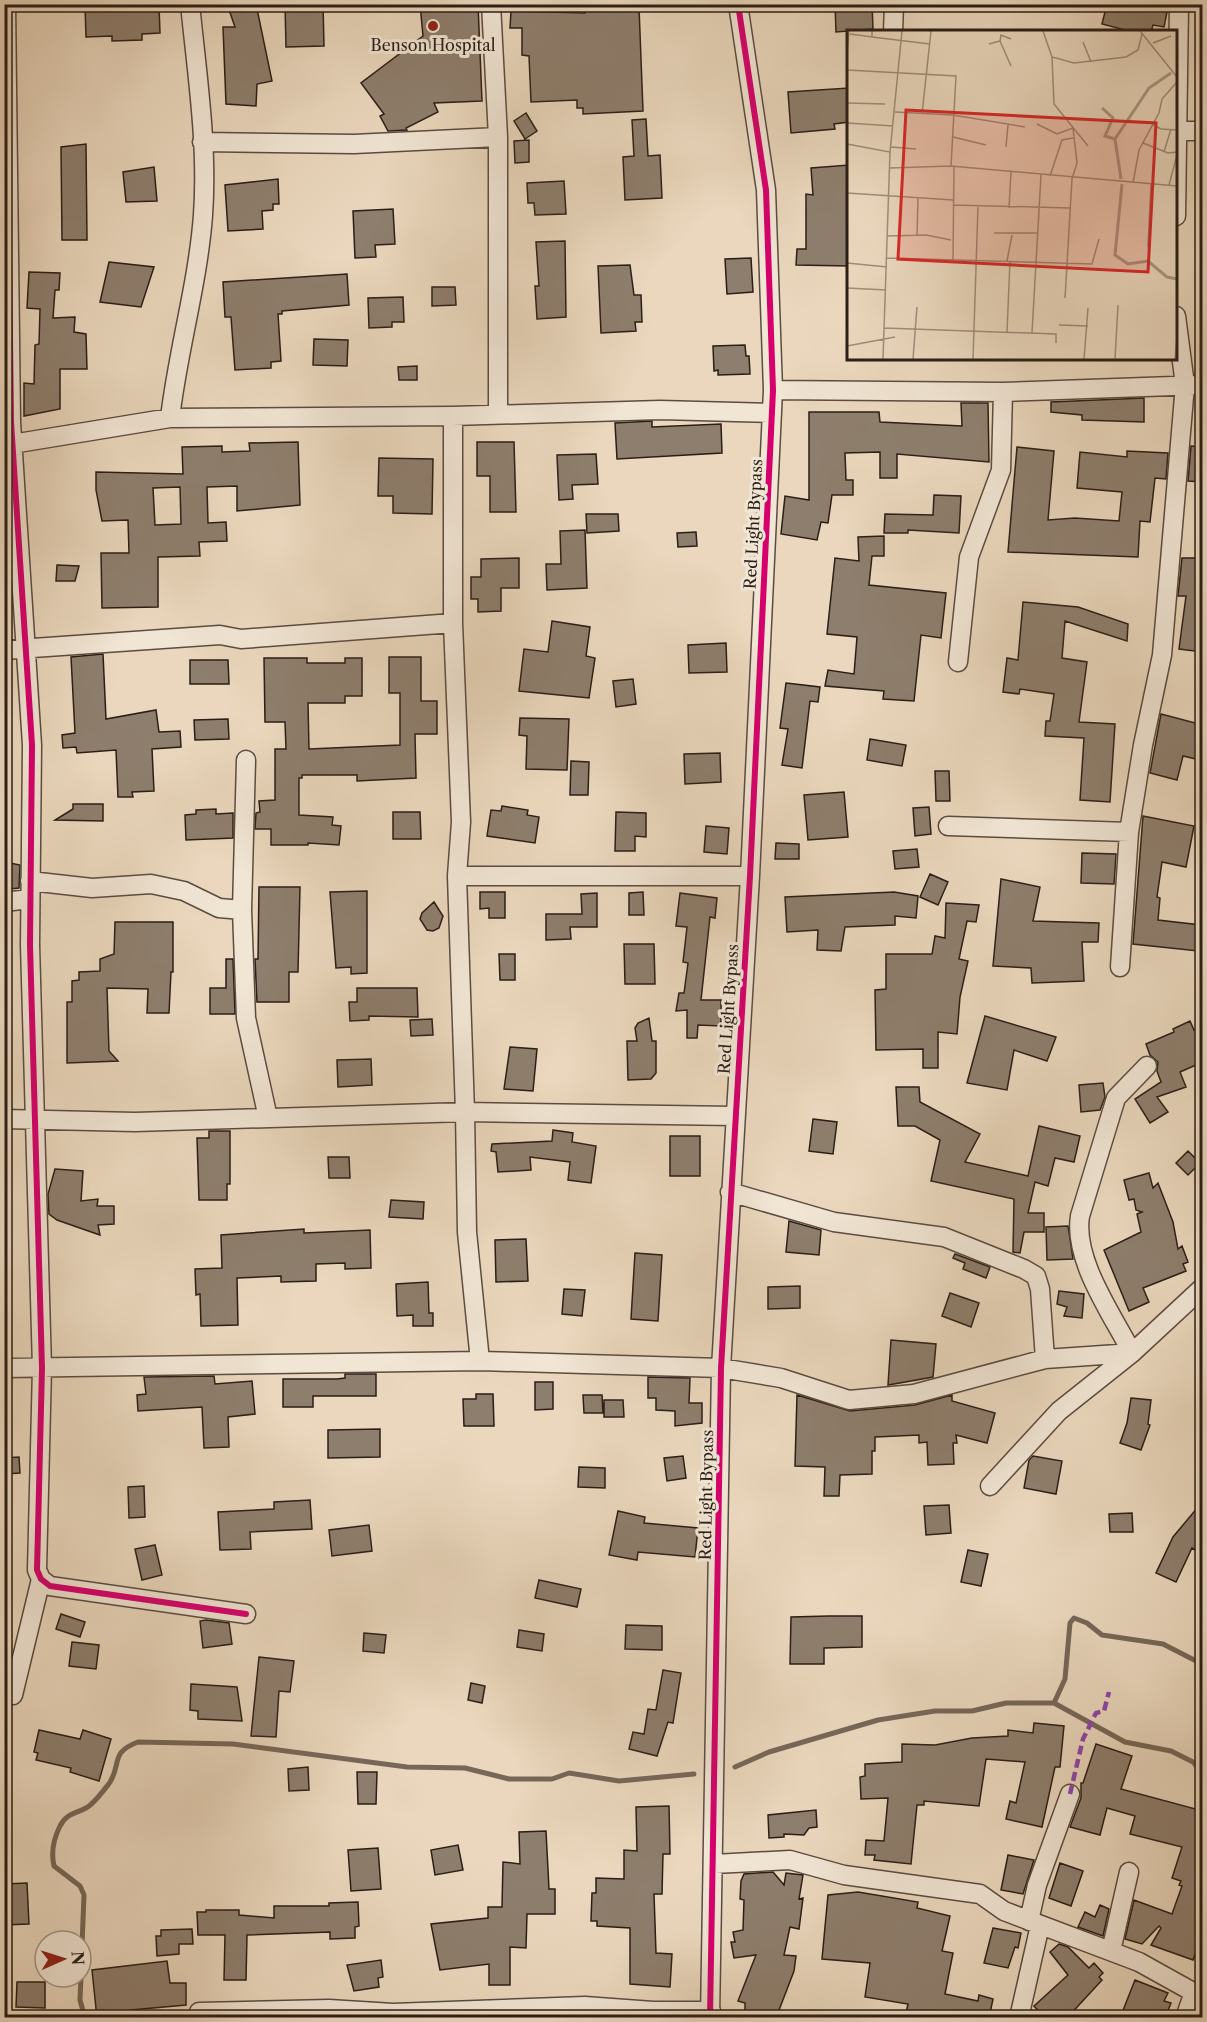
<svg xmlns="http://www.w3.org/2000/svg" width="1207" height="2022" viewBox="0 0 1207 2022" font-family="'Libre Caslon Text',serif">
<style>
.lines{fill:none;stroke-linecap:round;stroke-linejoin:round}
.stream{stroke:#776759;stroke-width:5}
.building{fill:#8e7e6d;stroke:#2b1e17;stroke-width:1.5;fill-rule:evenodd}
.minor-casing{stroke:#5b4c40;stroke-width:21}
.minor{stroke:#f1e5d4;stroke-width:18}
.quiet{stroke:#8e44ad;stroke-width:4.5;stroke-dasharray:9 4.5;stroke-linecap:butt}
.cycleway-casing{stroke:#f1e5d4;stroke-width:10}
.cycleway{stroke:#d6006c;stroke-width:6}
.poi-dot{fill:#8f2418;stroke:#f1e5d4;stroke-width:2}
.labels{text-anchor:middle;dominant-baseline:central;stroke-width:6;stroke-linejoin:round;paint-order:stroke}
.poi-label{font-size:16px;fill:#2b1e17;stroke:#f1e5d4}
.street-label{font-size:16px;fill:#2b1e17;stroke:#f1e5d4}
.inset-river{fill:none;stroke:#a99885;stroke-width:3}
.inset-road{fill:none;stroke:#9e8d7b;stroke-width:1.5}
.view{fill:#d62828;fill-opacity:0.15;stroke:#d62828;stroke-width:3}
.inset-edge{fill:none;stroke:#2b1e17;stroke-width:3}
</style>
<rect width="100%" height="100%" fill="#ead7bd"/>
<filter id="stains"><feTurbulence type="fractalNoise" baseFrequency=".00333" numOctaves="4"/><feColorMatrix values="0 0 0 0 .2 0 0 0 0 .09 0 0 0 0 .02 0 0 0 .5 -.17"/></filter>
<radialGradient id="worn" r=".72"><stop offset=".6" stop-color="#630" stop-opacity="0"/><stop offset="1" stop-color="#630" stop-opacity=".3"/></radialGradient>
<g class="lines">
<path class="stream" d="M1054,1703L1065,1679L1070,1623L1074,1618L1087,1623L1102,1635L1163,1644L1202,1664
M735,1767L769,1752L878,1720L935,1711H972L1006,1703H1054L1125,1742L1171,1751L1193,1762L1202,1773
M81,1971L84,1895L80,1886L54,1866C51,1853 54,1838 60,1826C67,1813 75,1814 86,1808C94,1804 102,1792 108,1785C123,1766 108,1753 138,1742L233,1744L407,1767L465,1768L509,1779H552L569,1773L619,1781L694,1774
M81,1977L80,2000L85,2018"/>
</g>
<path class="building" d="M101,4L159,6L160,33L142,34V40L112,41V36L86,37L85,5Z
M227,4H256L272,81L257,84L256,106L226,104L223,27H235Z
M285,4H323L324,46L286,47Z
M420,4H478L482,101L434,103L438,112L406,128L407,130L388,131L380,116L384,114L361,83L423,36Z
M584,4H604V9L639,7L643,111L583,114V108H577V100L531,102L529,56L522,55V28H510L511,11L585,13Z
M835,4H872L873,29L836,32Z
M1107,4H1154L1153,9L1167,12L1164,27L1153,25L1151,32H1133L1102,24Z
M849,88V122L834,124L835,129L791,133L788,92Z
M526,113L537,131L525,139L514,121Z
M646,119L648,156L660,155L662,198L625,200L623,157L634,156L632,120Z
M529,140V162L515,163L514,141Z
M86,144L87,240H62L61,147Z
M849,165V266L796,265L797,249H806V194L813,195L811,168Z
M154,167L157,201L126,202L123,172Z
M278,179L279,204H273V210L262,211L263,229L228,231L225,185Z
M564,181L566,214L535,215L534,203H528L527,183Z
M393,209L395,244L375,245L376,257L355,258L353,211Z
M565,241L566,317L537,319L535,286H539L536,242Z
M751,258L753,292L727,294L725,259Z
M109,262L154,267L141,307L100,302Z
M630,265L634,295H641L642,322H635L636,331L601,333L598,266Z
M29,272L60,273L59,290H55L53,318L75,317L74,332L86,334L87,369H60V409L24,416V383L34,384L35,345L39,344L40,309L27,308Z
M347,274L349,305L282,311V314H278L281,361L271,362V368L235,370L231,317H225L223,282Z
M432,287H455L456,305L432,306Z
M403,297L404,322H392V327L369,328L368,298Z
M314,339L348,340L347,366L313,365Z
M745,345L746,356H749L750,374L718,375V370L714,371L713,346Z
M417,366V380H399L398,367Z
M1144,398V422L1082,420V415L1051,412V402Z
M961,403H988L989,462L897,454V478H880V452L845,453L846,480H853V495H832L828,523L821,522L817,540L781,534L785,496L809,500V412H879L880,422L962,426Z
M652,421V427L721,424L722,453L617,459L615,423Z
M298,442L300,505L237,511V486L207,487L208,523L226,522L227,541L199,542L200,556L158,557V607L102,608L101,553H129L128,520L102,521L96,490V472L183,474L182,447L222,446V452L250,451L249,443ZM180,487L181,524L155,525L153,488Z
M477,442H514L516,512H490V476H477Z
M1191,446L1203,447V482L1188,481Z
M1017,447L1054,451L1048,520L1075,518L1119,521L1122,492L1077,488L1080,452L1127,457V451L1168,453L1166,479L1155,478L1150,522L1140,521L1138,557L1008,552Z
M596,454L598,484L572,485L573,499L559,500L557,455Z
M379,458L433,459L432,514L393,513V496H378Z
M934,495L961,496L959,533L908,530V533H884L885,514L933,515Z
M586,514H618L619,531L587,533Z
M585,530L587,588L547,590L546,564H561L560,531Z
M696,532L697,546L678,547L677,533Z
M884,536V556H872L869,585L946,593L941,638L921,635L914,701L883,699L884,691L825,686L828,670L854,674L857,637L827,634L835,558L859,561L858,537Z
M519,558V588H501V611L478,612V599H471V577H481V559Z
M1182,558H1196V568H1203V652L1179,649L1186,596H1178Z
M57,565L79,566L75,581H56Z
M1023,602L1078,607L1128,624L1127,641L1065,621L1062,658L1087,662L1079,722L1115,724L1110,802L1080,800L1084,738L1045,736L1046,721H1050L1054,694L1020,689L1019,694L1003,692L1007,658L1018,660Z
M552,621L590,627L586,656L595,658L589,698L519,691L524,649L548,652Z
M726,643L727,672L689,673L688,645Z
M103,654L106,719L156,710L159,732L180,731L181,747L152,749L154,791L132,792L133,797H118L116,750L77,753L76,747L63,748L62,735L75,733L71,657Z
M389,657H421V701H437V734H415L416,778L357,781V775H302V778H299V815L333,817L332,825L341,826L339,845L308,843V845H271V829H255L256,813L260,812L259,801L275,800V749H286L285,722H265L264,658H307V663H345V658H362V696H345V703H308L309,749L400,745V693H389Z
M190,660H228L229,684H190Z
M633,679L636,704L616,707L613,681Z
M786,683L820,687L818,702L810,701L802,768L782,765L788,729L780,728Z
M1161,714L1203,725L1200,760L1183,756L1177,780L1150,773Z
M520,718L569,719L567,770L526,769L527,736L519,735Z
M228,719L229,739L195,740L194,720Z
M870,739L906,745L902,766L867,760Z
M720,753L721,782L685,784L684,754Z
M571,761L589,762L588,795H570Z
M935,771H949L950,801H936Z
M844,792L848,837L808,840L804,795Z
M73,804H103V821L55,820L73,809Z
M502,806L528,810L527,815L539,817L535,843L487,836L491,810L501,811Z
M929,807L931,834L915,836L913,808Z
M216,809V814L233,813V838L186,840L185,815L196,814V810Z
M393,812H420L421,839H393Z
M616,812L646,813V837L635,836V851H615Z
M1143,816L1194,826L1186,867L1162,862L1157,897L1160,898L1158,920L1201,925L1198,951L1133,944Z
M706,826L729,828L727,854L704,852Z
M776,843L799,844V859H775Z
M917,849L919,867L895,869L893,851Z
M1082,853L1116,854L1114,884L1081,883Z
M10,863L20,865L19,888L10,889Z
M930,874L948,882L938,905L920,897Z
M1001,879L1040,887L1033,921L1099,923L1098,942H1082L1084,981L1032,983L1031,968L993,966Z
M259,887H300L298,972H289V1002H257L255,959H258Z
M367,891V973L351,974V967L336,968L330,892Z
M480,892H505V918H489V908L480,909Z
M643,892L644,915H629V893Z
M894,892L918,896L916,918L895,916V925L845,927L841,951L817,950L818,930L787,932L785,897Z
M597,893V927H570L571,939L546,940V914H582L581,894Z
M680,893L717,898L715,918L710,917L701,1000H721V1026L698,1025L697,1038H687V1010L676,1011L679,993H684L688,963L683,962L687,927L676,926Z
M434,902L443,916L439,928L433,931L427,930L420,919L422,913Z
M946,903L979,905L976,922L967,921L959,959L968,961L960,997L957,1034L938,1032V1068H923V1049L876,1050L875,990L886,989V954H932L935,936L945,938Z
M115,922H173V972H171L169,1013H147L148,989L107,988L109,1051L118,1061L67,1063V1002H72V981L79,980V972L100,971V959L114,954Z
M624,944H654L655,984H625Z
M499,954H515V980H500Z
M226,959H233L235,1014H210V988H226Z
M357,988H417L418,1017L369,1016V1020L350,1021L349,1002H357Z
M985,1016L1056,1037L1047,1061L1014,1050L1007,1090L967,1083Z
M649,1018L652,1041H656V1073L651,1079L628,1080L627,1041H637L635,1028L638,1023Z
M432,1019L433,1035L411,1036L410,1020Z
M1190,1021L1194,1030L1203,1026V1062L1180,1072L1186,1087L1157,1097L1168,1112L1150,1123L1135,1099L1161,1082L1157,1071L1158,1062L1150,1055L1146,1044L1174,1032L1173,1029Z
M510,1047L537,1049L533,1091L504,1089Z
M371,1059L372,1085L338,1087L337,1060Z
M1103,1083L1105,1097L1100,1110L1081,1112L1079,1085Z
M896,1087H919L920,1102L980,1134L965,1162L1028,1176L1039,1126L1080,1136L1074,1162L1055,1158L1048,1186L1035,1182L1028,1213H1044V1232H1024L1020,1253L1013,1252L1014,1199L931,1181L940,1140L915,1126H898Z
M813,1119L837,1122L833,1154L809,1151Z
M553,1130L573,1133L572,1142L596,1146L591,1183L568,1180L570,1162L530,1157L531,1170L498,1172L496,1152L491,1151L492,1144L552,1141Z
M209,1131H230V1184H227V1200H199L197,1138H209Z
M670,1136H700V1176H670Z
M1188,1151L1200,1163L1188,1175L1176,1163Z
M328,1157H349L350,1178H329Z
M55,1169L83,1171L81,1201L98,1199L97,1206H114V1224L98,1225L100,1235L57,1220L49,1214L48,1194Z
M1149,1173L1153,1188L1158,1183L1173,1222L1178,1249L1182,1246L1188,1262L1183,1264L1186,1271L1143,1288L1149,1302L1129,1311L1104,1250L1141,1232L1137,1214L1142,1212L1136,1210L1134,1199L1129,1200L1124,1180Z
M391,1200L424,1202L423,1219L389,1217Z
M789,1221L821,1230L819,1255L786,1252Z
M1068,1226L1073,1259L1047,1260L1046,1227Z
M304,1229V1233L370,1230L371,1268L345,1269V1263L316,1264V1281L281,1282V1276L237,1278L238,1325L201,1326L200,1294L196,1295L195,1269L222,1268L221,1235Z
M526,1239L528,1281L496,1282L495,1240Z
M635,1253L662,1255L658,1321L631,1319Z
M955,1254L990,1267L986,1278L963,1269L965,1263L953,1258Z
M428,1282L429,1313H433V1326H413V1315L397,1316L396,1284Z
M800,1286V1308L768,1309V1287Z
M564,1289L585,1290L582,1316L562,1314Z
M1059,1291L1084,1294L1082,1318L1064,1316L1067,1307L1057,1304Z
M950,1293L979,1303L971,1327L942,1316Z
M891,1340L936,1344L933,1377L888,1385Z
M345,1374H376V1396H313V1407H283V1379H337L345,1378Z
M214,1376L215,1384L252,1381L255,1414L228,1417L229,1447L204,1448L202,1407L138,1411L137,1395L146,1394L144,1377Z
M648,1377L690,1378L689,1403H702V1423L675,1426V1411L656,1410V1398H648Z
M535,1382H553V1409L535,1410Z
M476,1394H493L494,1426H464L463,1399H476Z
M583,1395H602L603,1413H584Z
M797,1395L850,1411L915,1405L952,1395V1401L995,1413L987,1443L956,1435L957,1443H953L954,1464L928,1465L927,1442L919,1443V1435L875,1437V1451H872V1474L840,1475L839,1496H824L825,1467L795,1466Z
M1131,1398L1151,1400L1148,1424L1150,1425L1141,1450L1120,1443L1127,1423Z
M604,1400H623L624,1417H604Z
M380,1429V1457L328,1458V1430Z
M683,1456L686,1478L667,1481L664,1458Z
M1033,1456L1062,1461L1056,1494L1024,1488L1029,1460Z
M19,1457L20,1473L4,1474V1458Z
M579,1467L605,1468V1488L578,1487Z
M144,1486L145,1517L129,1518L128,1487Z
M310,1500L312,1529L250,1532L251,1549L220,1550L218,1512L274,1509V1502Z
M1203,1501V1556L1192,1548L1176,1582L1156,1573L1173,1537Z
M949,1505L951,1533L926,1535L924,1506Z
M618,1511L645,1517L644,1523L698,1528L695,1557L638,1552L637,1560L609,1555Z
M1132,1513L1133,1532H1110L1109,1514Z
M369,1525L372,1551L332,1556L329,1530Z
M155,1545L162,1575L142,1580L135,1549Z
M968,1550L988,1554L981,1586L961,1582Z
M539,1580L581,1589L577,1607L535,1598Z
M61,1614L85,1622L80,1637L56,1629Z
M829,1616H862V1647L824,1648V1664H790L791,1617Z
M206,1620L229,1623L232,1644L203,1648L200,1621Z
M626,1625L662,1626V1650L625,1649Z
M519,1630L544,1634L542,1651L517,1647Z
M364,1633L386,1635L384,1653L363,1651Z
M72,1642L99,1645L96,1669L69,1666Z
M259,1657L294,1661L290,1692L279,1691L276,1737L251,1736Z
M663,1670L681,1673L673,1723L668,1722L657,1756L629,1749L633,1732L644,1734L648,1709L656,1710Z
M471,1683L485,1686L482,1703L468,1700Z
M191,1684L237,1687L242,1721L198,1719V1711L190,1710Z
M1034,1723L1064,1726L1060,1767H1055L1042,1827L1006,1819L1010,1801L1016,1803L1025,1762L986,1759L979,1806L924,1801V1805H917L911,1864L874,1860L875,1855H865L866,1840L884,1841L888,1798L861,1799L860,1777L865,1776V1764L902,1762V1744L935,1745L972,1738L1008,1736V1730L1033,1733Z
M39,1730L80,1739L83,1730L111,1739L99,1781L70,1772L71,1768L36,1760L38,1753L34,1752Z
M1096,1744L1132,1756L1121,1789L1203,1811V1932L1193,1960L1151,1945L1161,1928L1159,1926L1142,1944L1125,1939L1134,1900L1172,1914L1182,1886L1179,1885L1181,1881L1172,1878L1182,1847L1130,1834L1135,1816L1107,1808L1100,1835L1070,1827L1081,1798V1783H1083Z
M308,1767L309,1790L289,1791L288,1769Z
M357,1772H377L376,1804H358Z
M669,1806L670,1854H663L662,1894H654L656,1953L672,1954L670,1987L630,1984V1928L597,1926V1921H591L592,1893H596V1878L624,1879V1850L637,1851L636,1807Z
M816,1810L817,1827L809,1828L804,1835L784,1834V1837L769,1838L768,1815Z
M546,1831L549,1889H555V1914H527L526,1948L510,1947V1985H489V1964L440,1970L431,1924L488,1918V1907H502L503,1862L520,1864L519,1832Z
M458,1845L463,1870L435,1875L431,1850Z
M378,1848L381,1889L351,1891L348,1850Z
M1008,1855L1034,1860L1023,1894L1001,1890Z
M1060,1863L1083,1871L1071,1906L1049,1898Z
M773,1872L784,1885L786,1873L803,1875L799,1899L803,1898L799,1929L790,1927L784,1955L796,1956L794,1971L776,2018H745V2003L738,2001L756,1955L734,1958L731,1942H735L733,1932L743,1930L744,1900L740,1899L741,1881L744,1874Z
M27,1883L29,1924L4,1925V1884Z
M858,1892L918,1902L917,1908L950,1916L942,1951L953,1953L945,1994L978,2001L979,1995L993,1999L989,2018H905L908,2004L865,1997L870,1963L822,1959L828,1895Z
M358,1902L359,1926L355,1927V1938L330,1939V1932L247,1935L246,1980H224L225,1935H198L197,1912H206V1910H239V1915L274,1918V1906H329V1903Z
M1100,1905L1109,1909L1103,1936L1078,1927L1085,1912L1095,1917Z
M993,1928L1021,1933L1018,1948L1015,1947L1008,1968L984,1963Z
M192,1929L193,1944H179V1954L157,1956L156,1936H161V1930Z
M1059,1944L1068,1947L1089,1968L1094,1963L1103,1973L1099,1977L1102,1980L1067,2018H1045L1034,2006L1068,1975L1050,1952Z
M381,1960L383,1977L378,1978L379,1987L354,1991L347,1965Z
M167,1961L170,1983H186V2005L131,2010V2018H97L92,1970Z
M1135,1980L1168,1993L1164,2001L1171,2003L1165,2018H1120Z
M17,1982H45V2008L16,2007Z"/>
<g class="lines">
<g class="minor-casing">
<path id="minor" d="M6,4L11,422L32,745L30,945L42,1368L37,1570L41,1579L50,1586L246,1614
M491,4L498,137V414
M893,32L894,4
M1178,131H1202
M202,142L354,144L498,137
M1176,216L1179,4
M773,390L1003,392L1202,385
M453,416V623L461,822L457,876L465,1112L467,1232L480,1361
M170,418C178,350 198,283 203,215C208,146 197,74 190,4
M12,444L170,418L453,416L660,410L772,413
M4,650L220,635L241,639L453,623
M958,662L969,557L1001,470L1003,392
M246,760L242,910L246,1018L268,1118
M948,826L1129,832
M457,876H750
M30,881L92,888L151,884L184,891L219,908L242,910
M4,902L30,899
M1120,967L1129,832L1143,745L1162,655L1185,385L1176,316
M4,1119L135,1122L465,1112L735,1116
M730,1192L834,1222L944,1237L1024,1269L1036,1276L1040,1289L1045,1359
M4,1368L480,1361L721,1368L781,1378L849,1400L914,1394L1045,1359L1132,1353C1112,1314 1073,1260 1080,1216L1116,1098L1147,1066
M990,1486L1059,1411L1132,1353L1202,1288
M13,1695L41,1579
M714,1864L790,1860L844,1875L980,1894L1004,1911L1139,1962L1202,1997
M1029,1921L1037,1885L1070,1794
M1111,1951L1129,1872
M199,2012L329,2009L393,2013L585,2006L653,2011H711
M710,2018L721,1368L750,876L773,390L766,190L738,4
M1019,2018L1040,1925
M1185,2018L1194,1992"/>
</g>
<use href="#minor" class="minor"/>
<path class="quiet" d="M1070,1794L1083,1739L1096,1713L1104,1711L1109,1692"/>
<g class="cycleway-casing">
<path id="cycleway" d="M6,4L11,422L32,745L30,945L42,1368L37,1570L41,1579L50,1586L246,1614
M710,2018L721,1368L750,876L773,390L766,190L738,4"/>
</g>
<use href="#cycleway" class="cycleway"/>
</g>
<circle class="poi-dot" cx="433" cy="26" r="6"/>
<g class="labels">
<g class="poi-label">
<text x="433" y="45">Benson Hospital</text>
</g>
<g class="street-label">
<text transform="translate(753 524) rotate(-87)">Red Light Bypass</text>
<text transform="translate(728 1009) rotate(-86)">Red Light Bypass</text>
<text transform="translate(706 1495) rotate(-89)">Red Light Bypass</text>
</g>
</g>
<g transform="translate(847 30)">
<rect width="330" height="330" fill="#ead7bd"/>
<path class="inset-river" d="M255,78L266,88L258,106L268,109M274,149L268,109L302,58L324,43M275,154L268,225L281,234L301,231L320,247L330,249"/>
<path class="inset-road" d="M196,1L205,27L227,33L279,27L291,20L295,4M293,1L330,47M3,4L25,7V1M25,7L83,14M153,11L164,36M236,12L244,32M306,13L324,6M142,14L153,11L154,5L164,9M0,24L2,1M205,27L207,74L241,116M0,40L109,46L104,136M0,73L38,74M48,82L106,85L178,97M75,84L84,1M0,93L46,96M190,94L210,104L226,98L230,133L225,149L218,268M305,94L314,99L330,100M106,107L139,115M296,113L321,123L330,122M0,114L43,122L36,329M44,117L69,119M159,117L161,95M43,122L55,1M317,122L324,99M42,138L104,136L330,156M203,146L215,110L226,108M286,153L292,120L312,83L315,69L330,52M322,155L330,125M0,163L106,170M106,175L223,178M162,178L164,142M147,203H191M70,205L71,168M40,206L79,205L104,210M301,217L304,154M40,228L245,234L252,209M106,230L107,136M160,231L165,205M0,233L40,237M0,258L39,260M212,295L241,296M37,298L209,304V313M160,302L163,231M185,303L194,145M0,316L48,307M66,329L70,277M126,329L131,177M237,329L241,278M268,329L271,275M328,329L330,308"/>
<path class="view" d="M59,80L309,93L301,242L51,229Z"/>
<rect width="330" height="330" class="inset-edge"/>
</g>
<rect width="1207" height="2022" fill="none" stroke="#ead7bd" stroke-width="24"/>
<rect x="6" y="6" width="1195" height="2010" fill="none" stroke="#2b1e17" stroke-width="3"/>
<rect x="12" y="12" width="1183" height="1998" fill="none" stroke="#2b1e17" stroke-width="1.5"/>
<g transform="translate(63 1959) rotate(87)"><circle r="28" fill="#f1e5d4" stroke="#a29588" stroke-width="1.5"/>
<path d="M0-4.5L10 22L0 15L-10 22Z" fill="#8f2418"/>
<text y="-9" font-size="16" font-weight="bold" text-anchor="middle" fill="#2b1e17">N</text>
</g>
<rect width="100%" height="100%" filter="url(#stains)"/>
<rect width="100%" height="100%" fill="url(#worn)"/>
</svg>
